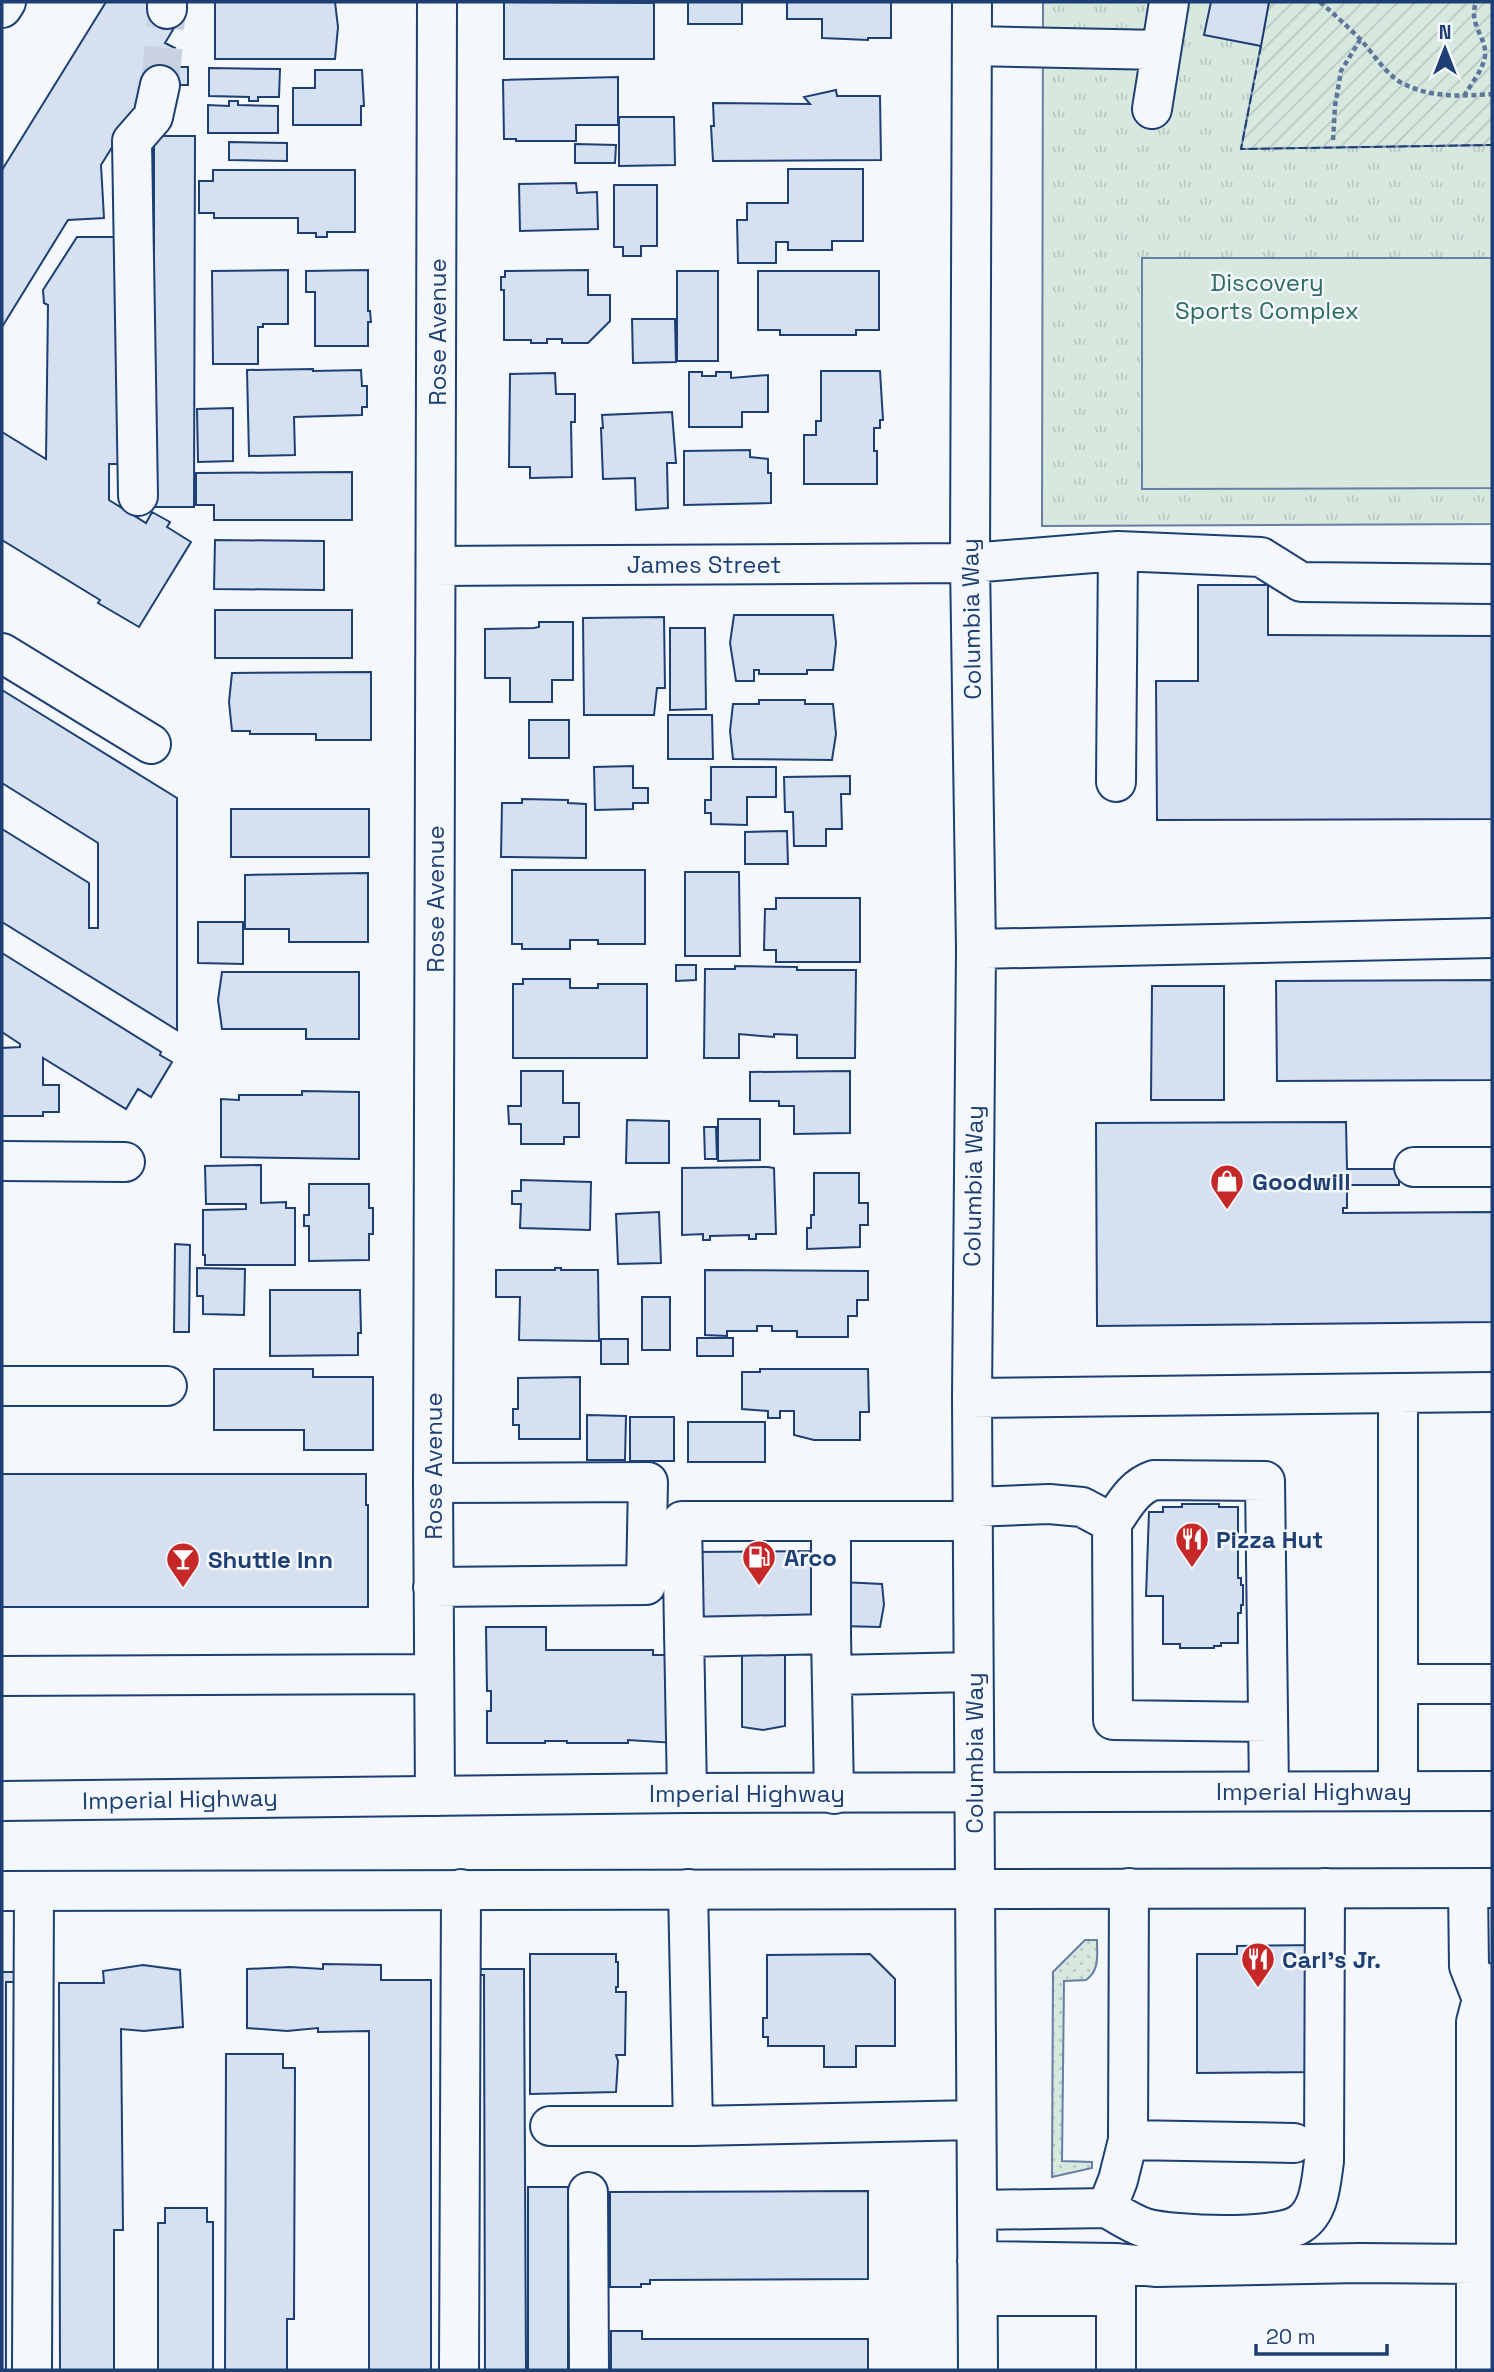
<svg xmlns="http://www.w3.org/2000/svg" width="1494" height="2372" viewBox="0 0 1494 2372" font-family="'Space Grotesk',sans-serif">
<style>
.grass{fill:url(#grass-dots);stroke:#687fa3;stroke-width:2}
.park{fill:url(#park-tufts);stroke:#687fa3;stroke-width:2}
.garden{fill:url(#garden-furrows);stroke:#687fa3;stroke-width:2}
.pitch{fill:#d7e8df;stroke:#687fa3;stroke-width:2}
.building{fill:#d5e0f0;stroke:#1d3f73;stroke-width:2}
.lines{fill:none;stroke-linecap:round;stroke-linejoin:round}
.minor-tunnel{stroke:#c9d2e0;stroke-width:38;stroke-dasharray:38 19;stroke-linecap:butt}
.minor-casing{stroke:#1d3f73;stroke-width:42}
.major-casing{stroke:#1d3f73;stroke-width:42}
.path{stroke:#5e769c;stroke-width:4.5;stroke-dasharray:5 3.5;stroke-linecap:butt}
.minor{stroke:#f4f7fb;stroke-width:38}
.major{stroke:#f4f7fb;stroke-width:38}
.fence{stroke:#1d3f73;stroke-width:2;stroke-dasharray:9 3.5;stroke-linecap:butt}
.labels{text-anchor:middle;dominant-baseline:central;stroke-width:5;stroke-linejoin:round;paint-order:stroke}
.park-label{font-size:24px;fill:#2c6c60;stroke:#f4f7fb}
.street-label{font-size:24px;fill:#1d3f73;stroke:#f4f7fb}
.poi-label{font-size:24px;font-weight:bold;fill:#1d3f73;stroke:#f4f7fb;text-anchor:start}
</style>
<defs>
<pattern id="grass-dots" width="8" height="8" patternUnits="userSpaceOnUse" patternTransform="scale(1.75)"><rect width="8" height="8" fill="#d7e8df"/><path d="M2 2h.1M6 6h.1" fill="none" stroke="#b8c8c3" stroke-width="1.8" stroke-linecap="round"/></pattern>
<pattern id="park-tufts" width="24" height="20" patternUnits="userSpaceOnUse" patternTransform="scale(1.75)"><rect width="24" height="20" fill="#d7e8df"/><path d="M3 7l-1-3M5 7V3M7 7l1-3M15 17l-1-3M17 17v-4M19 17l1-3" fill="none" stroke="#b8c8c3"/></pattern>
<pattern id="garden-furrows" width="10" height="10" patternUnits="userSpaceOnUse" patternTransform="scale(1.75)"><rect width="10" height="10" fill="#d7e8df"/><path d="M-1 1l2-2M0 10L10 0M9 11l2-2" fill="none" stroke="#b8c8c3"/></pattern>
</defs>
<rect width="100%" height="100%" fill="#f4f7fb"/>
<path class="grass" d="M1085,1940H1097C1097,1955 1100,1970 1086,1980L1064,1981L1062,2161L1092,2162V2168L1052,2177L1053,1972Z"/>
<path class="park" d="M1043,2H1492V524L1042,526Z"/>
<path class="garden" d="M1269,2H1492V145L1241,149Z"/>
<path class="pitch" d="M1142,258H1492V488L1142,489Z"/>
<path class="building" d="M106,2H155L180,18L165,43L175,48L163,67H188V85H151L101,165L104,218L68,220L2,327V170Z
M215,2H335L338,27L335,59H215Z
M504,2L654,3V59H504Z
M688,2H742V24H688Z
M787,2H891V38H868V40L822,38V19H787Z
M1211,2H1269L1261,46L1204,35Z
M209,68L280,69L279,97H258V101H249V97L209,96Z
M315,70H362L364,106H361V125H293V88H315Z
M618,77V125H576V141H516V139H504L503,80Z
M836,90L837,96H880L881,160L713,161L711,126H714L713,103L810,104L804,97Z
M229,101H238V105L278,106V133H208V105L229,106Z
M619,117H674L675,165L619,166Z
M154,136H195L194,507H154Z
M229,142L287,143V161L229,160Z
M575,144L616,145L615,163H575Z
M788,169H863V241H832V250H788V242H776V263H738L737,220H747V203H788Z
M213,170H355V232H327V237H316V233H298V218H214V213H199V181H213Z
M576,183L577,193L597,192L598,229L520,231L519,184Z
M614,185H657V246H641V256H623V247H614Z
M77,237H122L123,464H109V500L146,523L152,512L170,522L167,527L191,542L139,627L98,603L100,600L2,540V432L46,459L48,305L44,303L43,290Z
M288,270V324H263V327H258V364H213L212,271Z
M368,270V311H370L371,322H368V346H315V292H306V271Z
M588,270V295H610V321L588,343H562V339H547V343H531V340H504V290H501V277H505V271Z
M677,271H718V361H677Z
M758,271H879V330H856V335H780V330H758Z
M632,319H675L676,362L633,363Z
M313,369V371L361,370L362,386H367V407H362V415L294,417L295,455L249,456L247,370Z
M821,371H880L883,420H880V428H874V451H877V484H804V435H816V421H821Z
M689,372H702V376H716V372H731V378L768,375V412H742V427H689Z
M555,373L556,394H575V422H571L572,477L530,478V467H509L510,374Z
M233,408V461L198,462L197,409Z
M672,412L676,463H667L668,508L636,510L635,478L603,479L601,428H603L602,415Z
M750,450V457L768,459V473H771V503L684,505V451Z
M352,472V520H214V505H196V473Z
M215,540L324,541V590L214,589Z
M1198,585H1268V635L1492,636V819L1157,820L1156,681H1198Z
M215,610H352V658H215Z
M734,615H833L836,643L833,670H807V674H759V670H754V681H736L730,643Z
M664,617L665,688H657L654,715H584L583,618Z
M539,622H573V680H552V702H510V678H485V629L534,628L539,627Z
M670,628H705L706,709L670,710Z
M371,672V740H316V734H250V731H232L229,702L232,673Z
M2,690L177,798V1030L2,922V829L89,883V928H98V843L2,783Z
M759,700H805V704H833L836,734L832,760L733,759L730,731L733,704H759Z
M668,715H712L713,759H668Z
M529,720H569V758H529Z
M633,766V788H648V803H633V809L595,810L594,767Z
M711,767H776V797H747V825L711,824V813H705V800H711Z
M850,776V794H841L842,829H826V846H794L793,812H785L784,777Z
M522,799L568,800V803L586,804V858L501,857L502,803H522Z
M231,809H369V857H231Z
M787,831L788,864H745V832Z
M512,870H645V944H598V940H570V949H522V944H512Z
M685,872H739L740,956H685Z
M368,873V942H289V929H245V875Z
M776,898H860V962H776V950H764L765,909H776Z
M198,922H243V964L198,963Z
M2,953L161,1052L160,1055L172,1062L151,1097L138,1089L126,1109L43,1058V1085H59V1112H43V1116H2V1048L20,1047V1044L2,1032Z
M676,965H696V980L676,981Z
M735,966L797,967V970H856L855,1058H797V1035L774,1034V1037L739,1034V1058H704L705,969H735Z
M222,972H359V1039H306V1029H222L218,1000Z
M523,979H570V988H598V984H647V1058H513V984H523Z
M1492,980V1080L1277,1081L1276,981Z
M1152,986H1224V1100H1151Z
M521,1071H563V1103H579V1137H564V1144H521V1124H509L508,1106H521Z
M850,1071V1133L794,1134V1106H779V1101H750V1072Z
M302,1091L359,1092V1159L221,1157V1099L239,1100V1095H302Z
M718,1119H760V1160L718,1161Z
M627,1120L669,1121V1163H626Z
M1346,1122L1347,1169H1399V1185H1347V1208H1343V1213L1492,1212V1322L1097,1326L1096,1123Z
M704,1127H716L717,1159H705Z
M261,1165V1203L286,1202V1208H295V1265H205V1255H203V1210L246,1209V1204H206L205,1166Z
M768,1167L774,1168L776,1234H756V1239H749V1235L710,1236V1240H703V1234L682,1235V1168Z
M814,1173H859V1203H868V1225H860V1247L807,1249V1228H811V1215H814Z
M521,1180L591,1182L590,1230L520,1228L521,1204H512V1191H521Z
M309,1184H369V1208H373V1234H369V1260L309,1261V1226H304V1215H309Z
M659,1212L661,1263L618,1264L616,1214Z
M175,1244L190,1245L189,1332H174Z
M197,1268L245,1269L244,1315L203,1314V1296H197Z
M555,1268H561V1270H598L599,1341L519,1340L520,1297H496V1270H555Z
M705,1270L868,1271V1300H857V1316H848V1337H797V1331H772V1326H757V1331H727V1336L705,1335Z
M270,1290H360L361,1333H358V1355L270,1356Z
M642,1297H670V1350H642Z
M697,1338H733V1356H697Z
M601,1339H628V1364H601Z
M214,1369H313V1377H373V1450H304V1430H214Z
M760,1369H868L869,1412H860V1440H814L794,1435V1411H780V1418H768V1411L742,1409V1372H760Z
M580,1377V1439H519V1425H513V1409H518V1378Z
M587,1415L626,1416L625,1460H587Z
M630,1417H674V1461H630Z
M688,1422H765V1462H688Z
M2,1474H366V1505H368V1607H2Z
M1182,1504H1219V1507H1238V1578H1241V1585H1243V1605H1241V1613H1238V1643H1221V1646H1214V1648H1180V1644H1163V1596H1146L1149,1512H1163V1507H1182Z
M822,1551L823,1624L695,1625V1552Z
M841,1582L882,1584L884,1605L880,1627L840,1626Z
M486,1627H546V1650H653V1655H675L676,1743L628,1740V1743H567V1741H545V1743H487V1711H491V1691H487Z
M742,1640H785V1726L763,1730L742,1727Z
M1320,1945L1315,2072L1197,2073V1954H1237V1946Z
M530,1954H616V1962H618V1987H616V1992H626L625,2055H616L618,2061L616,2092L530,2094Z
M870,1954L895,1979V2046H856V2067H824V2046H768V2037H763V2018H767V1955Z
M323,1964L381,1965V1980H431V2370H369V2031L318,2032V2028L287,2031L247,2028V1969L290,1967L323,1969Z
M143,1965L180,1970L183,2027L144,2031L121,2029L123,2230H114V2370H60L59,1983H104L103,1971Z
M470,1969H524L526,2370H485L484,1975H470Z
M2,1972H21V1982H6V2370H2Z
M226,2054H283V2068H295L294,2319H287V2370H225Z
M528,2187H568V2370H528Z
M868,2191V2279L650,2280V2284H641V2287H610V2192Z
M165,2208H207V2222H213V2370H158V2223H165Z
M611,2331H642V2339H868V2370H611Z"/>
<g class="lines">
<path class="minor-tunnel" d="M160,85L167,9"/>
<g class="minor-casing">
<path id="minor" d="M972,2L970,563L976,949L972,1398L978,2370
M167,9V2
M972,46L1161,50
M1152,109L1169,2
M138,496L132,141L153,117L160,85
M437,566L970,563L1118,551L1261,557L1301,582L1492,584
M2,653L151,744
M1116,782L1118,551
M976,949L1492,938
M2,1161L125,1162
M1414,1167H1492
M2,1386H167
M1398,1393L1492,1392
M972,1398L1398,1393V1791
M433,1483L648,1482L646,1585L433,1587
M973,1507L1049,1504L1082,1507L1112,1523L1113,1720L1268,1722
M1112,1523C1124,1506 1133,1487 1154,1480L1265,1481L1269,1791
M831,1634L834,1794
M684,1637L831,1634V1521
M832,1675L973,1672
M2,1676L434,1674
M1398,1684H1492
M687,1793L682,1521H973
M435,1796L433,1483L437,2
M688,1889L693,2126L976,2120
M1468,1889L1469,1966L1482,1999
M550,2126H693
M1128,2140L1294,2143
M588,2192L589,2370
M1107,2208C1119,2215 1132,2224 1145,2228C1174,2236 1276,2240 1300,2224C1320,2211 1321,2182 1324,2161L1325,1888
M977,2210L1107,2208L1118,2180L1128,2140L1129,1888
M977,2261L1115,2263L1157,2267L1360,2263L1476,2264
M1116,2272V2370
M978,2296H1116
M32,2370L34,1891
M459,2370L461,1889
M1476,2370V2022L1482,1999L1492,1983"/>
</g>
<g class="major-casing">
<path id="major" d="M2,8L6,2
M2,1801L687,1793L1492,1791
M2,1891L1492,1888"/>
</g>
<path class="path" d="M1320,2C1334,14 1347,26 1360,39C1374,54 1387,77 1406,85C1433,98 1463,96 1492,94
M1464,96C1471,84 1483,70 1485,56C1487,36 1468,26 1476,2
M1333,140L1335,106L1341,71L1360,40"/>
<use href="#minor" class="minor"/>
<use href="#major" class="major"/>
<path class="fence" d="M1261,46L1241,149L1492,145"/>
</g>
<defs>
<g id="shop-pin" transform="scale(1.75)"><path d="M0 17L-7.5 6A9.5 9.5 0 1 1 7.5 6Z" fill="#c62828" stroke="#f4f7fb"/><path d="M-5-2.5h2.3a2.7 3.5 0 0 1 5.4 0H5L5.5 6h-11ZM-1.5-2.5h3a1.5 2.3 0 0 0-3 0Z" fill="#fff"/></g>
<g id="restaurant-pin" transform="scale(1.75)"><path d="M0 17L-7.5 6A9.5 9.5 0 1 1 7.5 6Z" fill="#c62828" stroke="#f4f7fb"/><path d="M-5-6h1v4h1v-4h1v4h1v-4h1v5L-1.5 .5V6h-2V.5L-5-1ZM5-6V6H3V1.5H1.5Q1.5-4 5-6Z" fill="#fff"/></g>
<g id="fuel-pin" transform="scale(1.75)"><path d="M0 17L-7.5 6A9.5 9.5 0 1 1 7.5 6Z" fill="#c62828" stroke="#f4f7fb"/><path d="M-5.5-6h7V0h2V4h1.3V-2.5L3-4.5l.8-.8L6-3V5H2.5V1h-1V6h-7ZM-4.2-4.7v3.2H.2V-4.7Z" fill="#fff"/></g>
<g id="bar-pin" transform="scale(1.75)"><path d="M0 17L-7.5 6A9.5 9.5 0 1 1 7.5 6Z" fill="#c62828" stroke="#f4f7fb"/><path d="M-6-5H6L.8 .8V4.5H3.5V6h-7V4.5H-.8V.8Z" fill="#fff"/></g>
</defs>
<g fill-rule="evenodd">
<use href="#shop-pin" x="1227" y="1181"/>
<use href="#restaurant-pin" x="1192" y="1539"/>
<use href="#fuel-pin" x="759" y="1557"/>
<use href="#bar-pin" x="183" y="1559"/>
<use href="#restaurant-pin" x="1258" y="1959"/>
</g>
<g class="labels">
<g class="park-label">
<text x="1267" y="282">Discovery<tspan x="1267" dy="28">Sports Complex</tspan></text>
</g>
<g class="street-label">
<text transform="translate(437 332) rotate(-90)">Rose Avenue</text>
<text x="704" y="564">James Street</text>
<text transform="translate(971 619) rotate(-91)">Columbia Way</text>
<text transform="translate(435 899) rotate(-90)">Rose Avenue</text>
<text transform="translate(973 1186) rotate(-89)">Columbia Way</text>
<text transform="translate(433 1466) rotate(-90)">Rose Avenue</text>
<text transform="translate(974 1753) rotate(-90)">Columbia Way</text>
<text x="1314" y="1791">Imperial Highway</text>
<text x="747" y="1793">Imperial Highway</text>
<text transform="translate(180 1799) rotate(-1)">Imperial Highway</text>
</g>
<g class="poi-label">
<text x="1252" y="1181">Goodwill</text>
<text x="1216" y="1539">Pizza Hut</text>
<text x="784" y="1557">Arco</text>
<text x="208" y="1559">Shuttle Inn</text>
<text x="1282" y="1959">Carl's Jr.</text>
</g>
</g>
<rect width="1494" height="2372" fill="none" stroke="#1d3f73" stroke-width="7"/>
<g transform="translate(1445 49)" stroke="#f4f7fb" stroke-width="5" paint-order="stroke">
<path d="M0-5L12 26L0 18L-12 26Z" fill="#1d3f73"/>
<text y="-10" font-size="19" font-weight="bold" text-anchor="middle" fill="#1d3f73">N</text>
</g>
<path d="M1256 2344v10h131v-10" fill="none" stroke="#1d3f73" stroke-width="3.5"/>
<text x="1266" y="2344" font-size="21" fill="#1d3f73" stroke="#f4f7fb" stroke-width="5" paint-order="stroke">20 m</text>
</svg>
